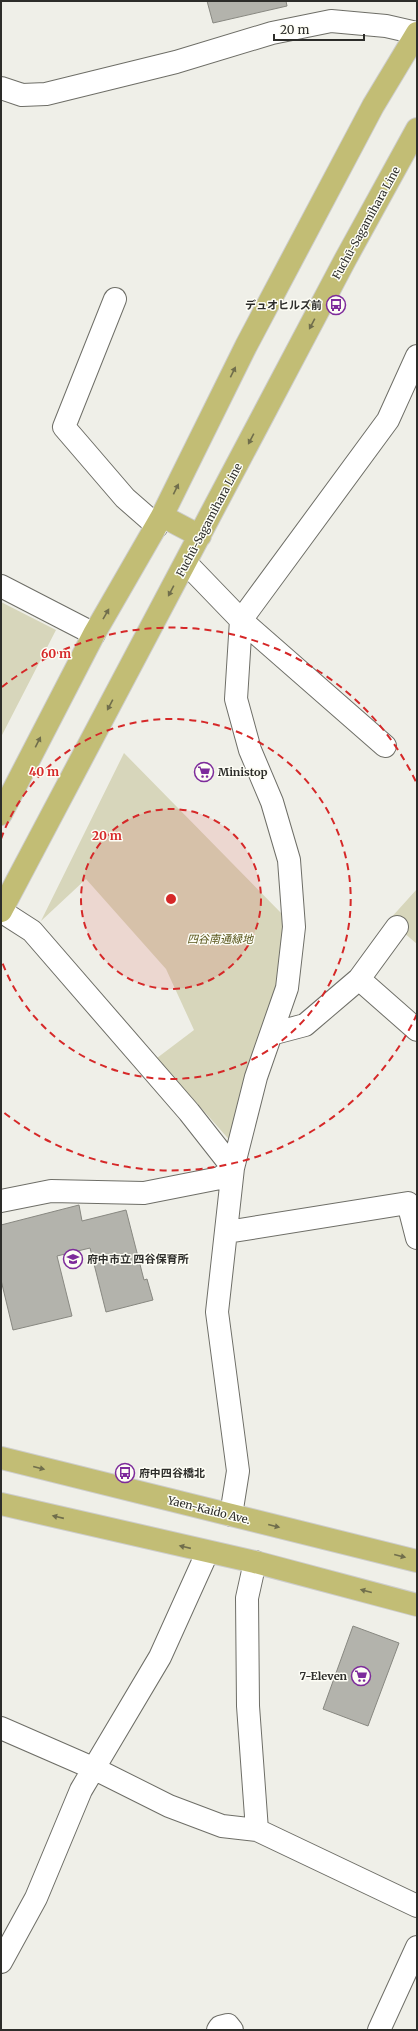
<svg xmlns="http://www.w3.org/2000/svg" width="418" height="2031" viewBox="0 0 418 2031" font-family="Merriweather,'Noto Sans JP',serif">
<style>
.green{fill:#d7d6bb}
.building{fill:#b3b3ac;stroke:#888881}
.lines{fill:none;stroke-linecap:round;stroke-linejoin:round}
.minor-casing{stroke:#6e6e67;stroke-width:24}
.major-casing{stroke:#cdcdcc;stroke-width:24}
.minor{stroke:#fff;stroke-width:22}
.major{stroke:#c2bd75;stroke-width:22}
.oneway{fill:#706e4c}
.ring{fill:none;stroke:#d62828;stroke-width:2;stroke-dasharray:7 5}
.labels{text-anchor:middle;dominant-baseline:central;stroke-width:3;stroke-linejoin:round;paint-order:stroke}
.street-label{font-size:11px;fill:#2d2d2a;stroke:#fdfdf5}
.poi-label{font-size:11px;font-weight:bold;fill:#2d2d2a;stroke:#fdfdf5;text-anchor:start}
.park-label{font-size:11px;font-style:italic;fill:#5a571e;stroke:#fdfdf5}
.centre{fill:#d62828;stroke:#fdfdf5;stroke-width:2}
.ring-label{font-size:12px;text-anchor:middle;font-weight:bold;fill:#d62828;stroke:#fdfdf5;stroke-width:3;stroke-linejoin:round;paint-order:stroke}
</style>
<rect width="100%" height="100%" fill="#efefe8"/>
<path class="green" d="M1,602L56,630L1,737Z
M124,753L284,916L277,989L233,1144L157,1058L194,1030L166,969L86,879L41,921Z
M417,889V944L389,920Z"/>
<path class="building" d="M207,1H286L287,6L213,23Z
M79,1205L82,1221L126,1210L144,1280L147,1279L153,1300L106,1312L90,1248L57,1256L72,1316L13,1330L1,1280V1225Z
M353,1626L399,1643L368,1726L323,1709Z"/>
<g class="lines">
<g class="minor-casing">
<path id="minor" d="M1,88L22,95L46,94L176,62L272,33L331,21L386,26L417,33
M115,299L64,427L125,498L157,526
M186,563L241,620L385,746
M1,586L94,634
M1,911L32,931L189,1112L233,1168
M359,979L397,927
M271,1034L305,1025L359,979L417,1030
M1,1201L51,1191L144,1193L220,1178L233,1168
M227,1232L408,1203L417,1238
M231,1515L238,1471L217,1312L233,1168L256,1077L287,988L294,927L289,860L272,802L250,750L236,699L241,620L388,420L417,356
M255,1562L247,1598L248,1706L257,1830
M1,1728L95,1769L169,1806L222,1826L257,1830L417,1906
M1,1962L36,1898L81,1790L160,1657L207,1553
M218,2030L220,2027L228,2025L232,2030
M379,2030L417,1947"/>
</g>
<g class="major-casing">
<path id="major" d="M162,516L200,536
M1,814L94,634L162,516L246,346L373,106L417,33
M1,911L345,260L417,129
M1,1458L417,1561
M1,1504L255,1562L417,1605"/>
</g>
<use href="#minor" class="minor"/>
<use href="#major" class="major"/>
</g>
<defs><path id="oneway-solid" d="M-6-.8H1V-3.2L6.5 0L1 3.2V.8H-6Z"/></defs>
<g class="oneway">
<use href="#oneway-solid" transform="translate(312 324) rotate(118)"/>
<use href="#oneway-solid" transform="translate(233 372) rotate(-64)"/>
<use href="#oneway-solid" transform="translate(251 439) rotate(118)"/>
<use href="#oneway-solid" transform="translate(176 489) rotate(-64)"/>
<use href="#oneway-solid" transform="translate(171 591) rotate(118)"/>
<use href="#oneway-solid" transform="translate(106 614) rotate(-60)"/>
<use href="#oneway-solid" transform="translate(110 705) rotate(118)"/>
<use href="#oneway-solid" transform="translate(38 742) rotate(-63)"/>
<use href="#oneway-solid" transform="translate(39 1468) rotate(14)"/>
<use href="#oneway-solid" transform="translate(58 1517) rotate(-167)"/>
<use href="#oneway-solid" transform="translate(274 1526) rotate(14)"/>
<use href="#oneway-solid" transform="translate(185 1547) rotate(-167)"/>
<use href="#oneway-solid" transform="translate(400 1556) rotate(14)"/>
<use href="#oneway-solid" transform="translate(366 1591) rotate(-165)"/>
</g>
<circle cx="171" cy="899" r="90" fill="#d62828" fill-opacity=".12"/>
<g class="ring">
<circle cx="171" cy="899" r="90"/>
<path d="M1 839A180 180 0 1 1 1 959"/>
<path d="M417 1014A271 271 0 0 1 2 1111M2 687A271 271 0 0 1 417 784"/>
</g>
<defs>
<g id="bus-ring" transform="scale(1)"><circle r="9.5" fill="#fdfdf5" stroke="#7d2b9b" stroke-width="1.5"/><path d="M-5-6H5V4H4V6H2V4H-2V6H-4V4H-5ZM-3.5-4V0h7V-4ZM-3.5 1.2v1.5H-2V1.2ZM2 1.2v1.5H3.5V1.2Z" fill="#7d2b9b"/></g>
<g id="supermarket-ring" transform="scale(1)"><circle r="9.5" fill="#fdfdf5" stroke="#7d2b9b" stroke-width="1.5"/><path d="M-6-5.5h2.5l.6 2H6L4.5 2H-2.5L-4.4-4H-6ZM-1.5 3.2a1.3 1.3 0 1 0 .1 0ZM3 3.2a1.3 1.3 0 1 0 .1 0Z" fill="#7d2b9b"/></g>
<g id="school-ring" transform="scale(1)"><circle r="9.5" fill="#fdfdf5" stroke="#7d2b9b" stroke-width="1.5"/><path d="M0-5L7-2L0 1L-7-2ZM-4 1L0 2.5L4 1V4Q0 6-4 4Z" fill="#7d2b9b"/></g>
</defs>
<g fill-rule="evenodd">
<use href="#bus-ring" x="336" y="305"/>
<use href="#supermarket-ring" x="204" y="772"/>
<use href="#school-ring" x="73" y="1259"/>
<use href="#bus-ring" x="125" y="1473"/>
<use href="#supermarket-ring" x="361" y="1676"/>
</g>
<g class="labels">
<g class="street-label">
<text transform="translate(366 223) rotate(-61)">Fuchū-Sagamihara Line</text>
<text transform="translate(209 520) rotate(-62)">Fuchū-Sagamihara Line</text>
<text transform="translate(209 1510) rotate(14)">Yaen-Kaido Ave.</text>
</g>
<g class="poi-label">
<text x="322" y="305" text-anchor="end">デュオヒルズ前</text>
<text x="218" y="772">Ministop</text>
<text x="87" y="1259">府中市立 四谷保育所</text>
<text x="139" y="1473">府中四谷橋北</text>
<text x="347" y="1676" text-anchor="end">7-Eleven</text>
</g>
<g class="park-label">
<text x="220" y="939">四谷南通緑地</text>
</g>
</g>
<circle cx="171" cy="899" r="6" class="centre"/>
<g class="ring-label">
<text x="56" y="658">60 m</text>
<text x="44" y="776">40 m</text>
<text x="107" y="840">20 m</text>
</g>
<rect width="418" height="2031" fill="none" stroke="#2d2d2a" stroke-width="4"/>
<path d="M274 34v6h90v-6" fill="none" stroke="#2d2d2a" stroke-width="2"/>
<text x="280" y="34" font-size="12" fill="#2d2d2a" stroke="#fdfdf5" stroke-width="3" paint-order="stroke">20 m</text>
</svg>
